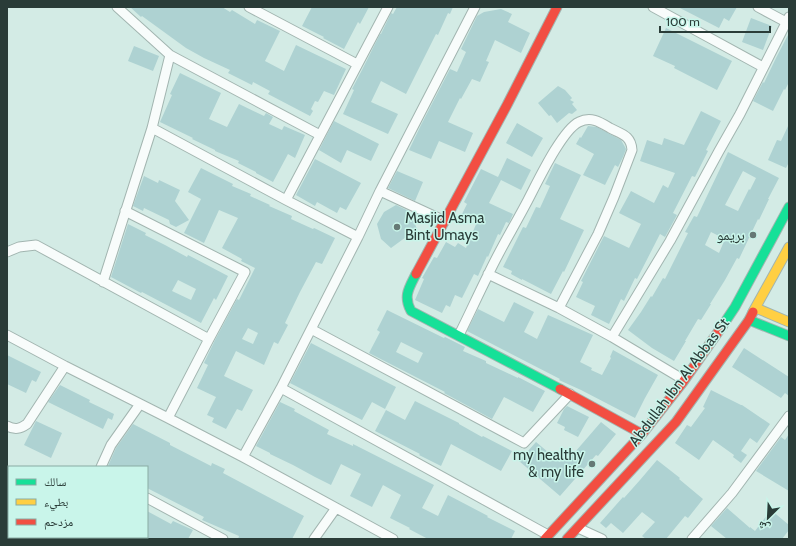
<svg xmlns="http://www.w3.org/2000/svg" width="796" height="546" viewBox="0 0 796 546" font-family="Cabin,'Noto Naskh Arabic',sans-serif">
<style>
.building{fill:#aed2d2;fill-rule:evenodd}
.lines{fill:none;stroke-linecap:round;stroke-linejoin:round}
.street-casing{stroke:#a2b5b0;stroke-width:11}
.fast-casing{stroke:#a2b5b0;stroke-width:11}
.slow-casing{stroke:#a2b5b0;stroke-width:11}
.jam-casing{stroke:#a2b5b0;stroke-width:11}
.street{stroke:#f8fcfb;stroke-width:9}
.fast{stroke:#16e098;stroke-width:9}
.slow{stroke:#ffcf43;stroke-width:9}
.jam{stroke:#f24e42;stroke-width:9}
.poi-dot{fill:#657975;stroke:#c9f5ea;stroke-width:1.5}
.labels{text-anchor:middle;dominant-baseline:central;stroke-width:3;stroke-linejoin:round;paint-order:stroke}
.poi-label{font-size:15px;fill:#2a3c38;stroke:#c9f5ea;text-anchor:end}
.street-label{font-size:15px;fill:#2a3c38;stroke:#c9f5ea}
</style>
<rect width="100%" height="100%" fill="#d3ebe5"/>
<path class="building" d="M130,7H222L230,12L232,10L255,24L257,20L280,31L265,61L284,71L296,45L346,69L334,95L324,91L318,102L315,101L311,109L313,111L310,116L268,94L270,91L253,82L252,85L228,73L230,70L204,58L186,48L142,16L141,17Z
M312,7H369L360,24L358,22L344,49L323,38L324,37L302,26Z
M397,7H453L450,14L448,13L438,35L436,34L406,94L381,81L371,102L398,114L388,134L343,114L354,90L352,89L362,70L380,34H381L391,13L393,14Z
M678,7H737L729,21L724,18L719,28Z
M501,9L512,14L508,22L530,33L521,53L495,40L486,61L489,62L480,82L472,79L461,99L460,98L448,122L473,133L465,152L439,141L431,159L409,150L421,125L450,69L457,72L466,52L461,49L477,16L484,12Z
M751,18L772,26L763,50L742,42Z
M666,28L732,61L717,90L674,68L675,66L653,56Z
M789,33V82L785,90L784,89L773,111L753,101L763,82L764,83L776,58Z
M134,46L159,56L153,71L128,61Z
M180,73L221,93L209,119L227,127L239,104L264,116L266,113L273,117L269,124L282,130L284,126L305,135L295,158L288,154L273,182L256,173V172L238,163L239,161L215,151V150L192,139L193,138L160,122L172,95L170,94Z
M558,86L565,90L572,98L570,100L574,102L572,104L577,110L572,114L569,113L557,123L551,115L549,116L538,103Z
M701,111L721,121L706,150L708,151L695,177L692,176L673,213L677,215L665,237L660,234L637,279L635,278L624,301L621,299L609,324L591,315L595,306L576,297L583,282L581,281L604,236L629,248L641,224L619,213L631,191L654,203L663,185L668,188L675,173L640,161L647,140L662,145L664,138L684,145Z
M334,121L379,144L371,161L347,150L341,163L319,150Z
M517,123L543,138L532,157L506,143Z
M789,124V162L786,168L768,160L777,140L781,141Z
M588,126L597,127L621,140L625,147L626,149L623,157L618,167L615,165L605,185L583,175L594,154L576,144L580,137L581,138Z
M728,152L779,178L768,199H769L759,220L758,219L739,259L737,258L725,280L710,304H711L701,320L698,319L685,341H686L674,361L652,348L628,330L641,312L651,296L652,297L663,278L665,279L688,233L685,232L694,216L697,217ZM743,171L756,178L750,190L749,189L738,211L725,205ZM711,232L725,239L719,253L705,245Z
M507,158L531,170L521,190L501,180L489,203L513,214L509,223L506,222L500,235L498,234L488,257L487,256L478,276L474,274L462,298L455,295L450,307L446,305L442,313L415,300L424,279L422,278L434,257L437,258L446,242L455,247L458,243L466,248L477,222L462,214L467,204L464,202L481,169L498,177Z
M315,159L361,183L346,210L340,207L337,213L317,202L315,206L296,195Z
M555,163L581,175L560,219L584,230L564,272L563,271L551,294L522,279V280L511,274L512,271L503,267L523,227L526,228L536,207L540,208L550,186L545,184Z
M201,168L233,184L232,186L251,194L250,196L270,205L269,206L292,216L291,219L313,229L314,228L335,238L322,264L316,262L300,292L285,323L288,325L278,344L274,342L264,365L236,351L224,376L253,390L242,411L237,409L226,429L212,422L214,418L207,415L216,397L197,388L208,365L204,363L215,340L237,299L239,300L255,268L241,261L242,259L222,248L238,218L219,210L204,243L184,233L201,199L188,192ZM248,328L258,333L253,344L242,339Z
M397,171L423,182L415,201L388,188Z
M144,176L158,183L159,180L180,190L175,201L189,220L176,227L170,224L169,220L144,208L143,211L133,206L141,184Z
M396,205L409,211L417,229L391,248L381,239L377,224L384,212Z
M128,224L146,233L145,235L165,245L187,257L188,255L228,276L216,300L214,298L201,323L142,292L141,293L111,277ZM178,280L196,289L191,300L172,291Z
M514,302L534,312L524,332L537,339L548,315L593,335L580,362L592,368L591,370L602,375L611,358L610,357L613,350L658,375L645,398L635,418L581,390L559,380L560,379L467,331L478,309L504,322Z
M387,310L444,338L445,337L465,347L463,351L486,361V363L518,378V377L545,391L533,412L504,397L492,419L444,393L445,392L369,353L380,332L377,330ZM401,342L423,353L418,363L396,352Z
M311,343L396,387L385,409L372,402L362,420L290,383Z
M744,348L789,377V396L785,393L781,398L732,367Z
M7,355L41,372L36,382L32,380L26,393L7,384Z
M60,385L90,400L89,402L114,414L112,420L108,418L103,429L48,402Z
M711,390L741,405H742L770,424L757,443L750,438L741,451L747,455L741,463L733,457L734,455L713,440L699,460L675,443L687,425L691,427L705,408L703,407Z
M415,401L459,423V424L482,437L483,436L512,451L501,471L451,444L441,466L419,455L420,454L375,431L386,410L405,420Z
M280,402L295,409L294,411L329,430L327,434L353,446V444L434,485L422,508L438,516L448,495L488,516L487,517L515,531L511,539H428L409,529L410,528L390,518L401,495L383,485L372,507L350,496L361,474L341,464L331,485L315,477L293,465L270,454V453L256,446Z
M567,406L589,417L578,437L564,430L565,427L557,423L564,409Z
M36,421L62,433L51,458L24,445Z
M601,422L616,434L598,456L596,455L560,496L519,461L536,442L560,462L565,456L569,459Z
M133,424L170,443V445L211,466L212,463L225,469L223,473L304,516L292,539H238L239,536L202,520L204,517L147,488V467H110L108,466L116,448Z
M789,434V491L756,471L781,437L785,440Z
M657,460L680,478L679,479L703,499L688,518L685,516L666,539H646L642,536L655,522L642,512L623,533L611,523L606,528L600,523L623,497L624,498L640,480Z
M727,508L750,528V527L755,531L771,510L789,525V530L782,539H727L711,526Z
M147,511L171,524L173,521L193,530L188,539H147Z"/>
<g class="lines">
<g class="street-casing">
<path id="street" d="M117,7L170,55L320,135
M249,7L357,64
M653,7L763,67
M758,7L786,22
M152,128L286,200L358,237
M380,191L445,221
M286,200L388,7
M125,211L245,272L209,339L168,418
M7,252L19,247L36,245L209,339
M488,274L559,308L612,337L684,380
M103,282L152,128L170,55
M311,329L524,443L570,394
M7,335L65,366L168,418L243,457L393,539
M459,335C469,315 478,295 488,275C500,249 515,225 528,200C538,181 562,130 579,122C591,116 600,122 610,128C621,134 631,135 632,150L614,197L598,234L559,308
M612,337L670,241L719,151L740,114L789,17
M281,388L548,535
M7,426C15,430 20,429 27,424L65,366
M243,457L281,388L358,237L380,191L475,7
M101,467L111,445L140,404
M147,498L223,539
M578,528L602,539
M95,537V539
M314,539L336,508
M692,539L732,493L789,416"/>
</g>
<g class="fast-casing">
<path id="fast" d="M416,274C409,288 403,296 411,311L560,389
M749,320L789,336
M723,325L735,307L789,207"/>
</g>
<g class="slow-casing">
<path id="slow" d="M756,308L789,322
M753,312L789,247"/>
</g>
<g class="jam-casing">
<path id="jam" d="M416,274L507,105L557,7
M560,389L642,434
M545,539L642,434L683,382L723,325
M567,539L676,422L749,320L753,312"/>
</g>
<use href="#street" class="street"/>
<use href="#fast" class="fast"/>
<use href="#slow" class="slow"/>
<use href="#jam" class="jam"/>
</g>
<g class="poi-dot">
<circle cx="397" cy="227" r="4"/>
<circle cx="753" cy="235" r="4"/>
<circle cx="592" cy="464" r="4"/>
</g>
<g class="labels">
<g class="poi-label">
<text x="405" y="218" text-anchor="start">Masjid Asma<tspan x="405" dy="17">Bint Umays</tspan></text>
<text x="745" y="235">بريمو</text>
<text x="584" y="455">my healthy<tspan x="584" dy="17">&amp; my life</tspan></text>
</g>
<g class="street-label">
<text transform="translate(679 382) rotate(-53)">Abdullah Ibn Al Abbas St</text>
</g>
</g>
<rect width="796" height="546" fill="none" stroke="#2a3c38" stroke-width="16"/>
<rect x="8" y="466" width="140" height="72" fill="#c9f5ea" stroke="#89aba3"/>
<rect x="16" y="479" width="20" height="6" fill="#16e098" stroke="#89aba3"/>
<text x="44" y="486" font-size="12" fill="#2a3c38">سالك</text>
<rect x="16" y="499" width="20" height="6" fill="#ffcf43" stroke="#89aba3"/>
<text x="44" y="506" font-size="12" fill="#2a3c38">بطيء</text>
<rect x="16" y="519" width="20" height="6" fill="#f24e42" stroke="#89aba3"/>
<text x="44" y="526" font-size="12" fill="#2a3c38">مزدحم</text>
<g transform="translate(768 518) rotate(204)" stroke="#c9f5ea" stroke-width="3" paint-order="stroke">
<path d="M0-3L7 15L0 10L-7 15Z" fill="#2a3c38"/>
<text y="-6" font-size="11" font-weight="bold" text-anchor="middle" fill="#2a3c38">ش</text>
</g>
<path d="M660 26v6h110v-6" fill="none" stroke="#2a3c38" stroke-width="2"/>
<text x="666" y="26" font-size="12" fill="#2a3c38" stroke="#c9f5ea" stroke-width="3" paint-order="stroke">100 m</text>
</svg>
